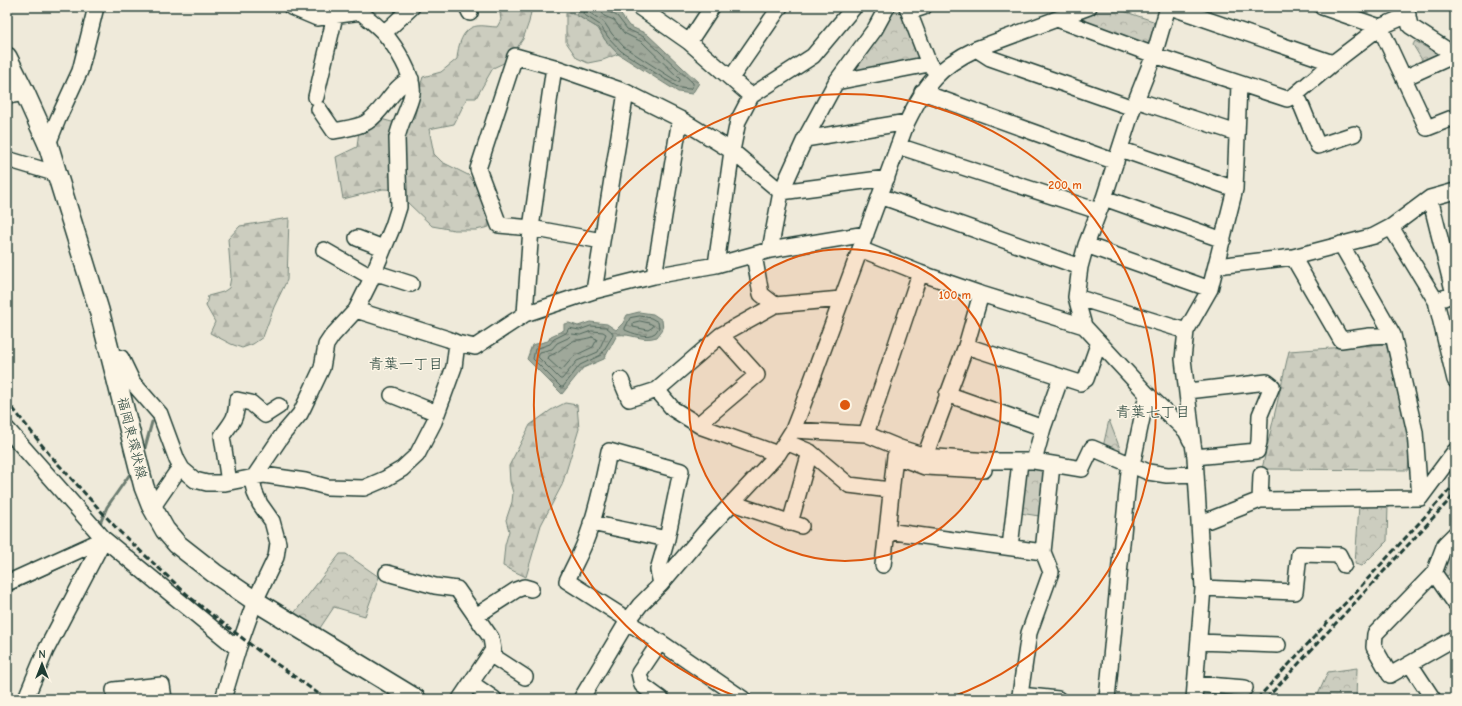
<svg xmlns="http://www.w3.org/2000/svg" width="1462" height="706" viewBox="0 0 1462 706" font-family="'Comic Neue','Klee One',sans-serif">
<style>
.forest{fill:url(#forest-firs);stroke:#76857a}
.park{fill:url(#park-crowns);stroke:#76857a}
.water{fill:url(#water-ripples);stroke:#6c7d71}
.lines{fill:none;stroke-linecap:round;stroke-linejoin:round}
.shore{stroke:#52685d;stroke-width:1}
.stream{stroke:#6c7d71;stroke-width:3}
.minor-casing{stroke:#1f3d34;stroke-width:18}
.major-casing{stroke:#1f3d34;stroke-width:22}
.minor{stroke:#fcf5e5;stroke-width:15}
.major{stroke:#fcf5e5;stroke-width:19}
.rail{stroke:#1f3d34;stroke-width:3;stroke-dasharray:6 3;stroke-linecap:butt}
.ring{fill:none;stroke:#de580e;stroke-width:2}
.labels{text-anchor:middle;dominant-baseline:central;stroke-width:3;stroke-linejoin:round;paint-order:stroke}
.street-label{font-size:14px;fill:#1f3d34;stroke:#fcf5e5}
.neighbourhood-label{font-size:15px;fill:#1f3d34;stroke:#fcf5e5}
.centre{fill:#de580e;stroke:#fcf5e5;stroke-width:2}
.ring-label{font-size:12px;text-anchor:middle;font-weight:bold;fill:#de580e;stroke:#fcf5e5;stroke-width:3;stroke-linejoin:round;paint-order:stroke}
</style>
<defs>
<pattern id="forest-firs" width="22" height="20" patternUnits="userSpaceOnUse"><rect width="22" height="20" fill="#cccdbf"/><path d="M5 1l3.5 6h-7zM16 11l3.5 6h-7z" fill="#afb1a5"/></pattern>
<pattern id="park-crowns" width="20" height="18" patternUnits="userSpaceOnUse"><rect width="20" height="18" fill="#cccdbf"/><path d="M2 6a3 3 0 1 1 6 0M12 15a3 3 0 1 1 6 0" fill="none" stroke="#afb1a5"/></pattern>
<pattern id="water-ripples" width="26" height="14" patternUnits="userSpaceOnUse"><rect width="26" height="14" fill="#9fa89a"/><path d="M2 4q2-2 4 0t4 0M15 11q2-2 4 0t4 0" fill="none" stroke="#818a7e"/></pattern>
</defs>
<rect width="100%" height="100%" fill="#efeada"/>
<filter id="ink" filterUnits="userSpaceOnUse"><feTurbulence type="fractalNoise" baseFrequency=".025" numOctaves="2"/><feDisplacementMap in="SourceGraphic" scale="8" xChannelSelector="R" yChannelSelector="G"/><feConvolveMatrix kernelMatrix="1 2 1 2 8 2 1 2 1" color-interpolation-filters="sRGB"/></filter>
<g filter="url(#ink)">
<path class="forest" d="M499,7H532L529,22L523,39L508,61L493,68L476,98H467L454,124L429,129L434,154L442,162L468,175L481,190L490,209L489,227L476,230H454L432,226L406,201L403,190L383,189L343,199L336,157L357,147L359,130L377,118L392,122L414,119C418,105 418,91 423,77L441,72L457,59C458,46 462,28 477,26C483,25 491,27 497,27L501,20Z
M566,13L576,15L598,28L605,40L618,54L603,60L588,63L577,58L566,42Z
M289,218L287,280L274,307L263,337L253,344L242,348L231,344L210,333L215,322L206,306L208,296L223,292L229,288L231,277L228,239L240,226Z
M1386,344L1410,443L1408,470L1262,469L1289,351Z
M565,403L577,405L579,429L562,485L541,525L526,577L503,566L505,545L509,531L506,520L512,502L513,493L510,482L509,466L530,425L551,410Z"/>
<path class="park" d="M893,7H903L921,59L846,77L871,43L884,29Z
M1100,7H1111L1153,21L1155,27L1148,47L1072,18Z
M1415,41L1446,59L1425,65L1413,45Z
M1109,420L1122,454L1103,447Z
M1027,468L1047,469L1039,516L1020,513Z
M1359,505H1388L1387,541L1362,566L1355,564Z
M1455,541V571L1442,579L1438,573Z
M340,554H346L379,577L365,616L334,607L318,631L292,616Z
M1357,668L1356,699H1316L1328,672Z"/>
<path class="water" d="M582,7H606L619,12L629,26L647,34L699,83L692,94L678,92L618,54L605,40L598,28L576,15Z
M639,312L653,314L662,320L663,329L657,337C641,342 632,333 617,335L604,359L583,368L562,394L527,359L532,345L548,341L551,336L564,330V324L569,323L578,326L590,322L607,324L616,330L623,323L627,315Z"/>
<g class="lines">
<path class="shore" d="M585,7L583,14L600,25L608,37L621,51L679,88L690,89L693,85V83L644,37L627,29L617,16L607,11L606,7
M590,7V13L604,22L612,34L624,47L678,82L680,81V79L642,42L624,33L614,20L604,16L602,12L601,7
M640,316L651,318L658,322L659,328C658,328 656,333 655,333C647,339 632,333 625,330V328L630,318Z
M640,321L649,323L653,325V327L648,330L633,327V323Z
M591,326L606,327L612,332L613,335L601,355L580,365L563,387H561L533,359L535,349L550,344L554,339L566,333L569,328L579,330Z
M592,331L603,332L606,334L598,352L577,361L562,379H560L538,357L540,352L552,349L557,343L568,338L572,334L580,335Z
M592,337L597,339L593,347L574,356L562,370H560L548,359L549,356C558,353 564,346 573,341C576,340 587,339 592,337Z"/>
<path class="stream" d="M143,455L152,422
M99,526L107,507L132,471
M7,592L86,555L87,553"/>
<g class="minor-casing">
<path id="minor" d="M467,7L470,13
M639,7L689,42L751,96
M907,7L929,64L936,72
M1168,7L1154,55L1133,108L1104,198L1086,245L1080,267L1076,297L1084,326L1147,394L1186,431L1191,441
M1170,7L1333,63
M1322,7L1380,27L1427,128L1455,117
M1406,7L1410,26L1455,55
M909,12L924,7
M1057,19L1154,55L1287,99L1295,95L1333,63L1380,27L1408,15
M384,33L412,7
M689,42L712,7
M976,49L990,58L1133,108
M554,67L515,56L478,169L499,225L531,228L602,241
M731,78L780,7
M1404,78L1455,55
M836,82L875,29L887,7
M922,92L1116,162
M1295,95L1300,102L1318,146L1354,134
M7,96L25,93
M316,97L335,16
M1136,100L1237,133
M319,109L334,131C343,129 360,127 367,122C384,111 392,87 411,79
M805,139L907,122
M48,144L58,119L80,71L96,7
M898,146L1098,211
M1120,149L1235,189
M7,159L57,174
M880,196L1080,267
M1104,198L1223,240
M1430,198L1454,294L1436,301
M1391,227L1436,301L1455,380
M866,234L770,250L716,265L654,276L594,291L525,314L531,228L554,67L626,92L680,119L732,151L781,192L887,178
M357,238L378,246H385
M1341,244L1393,335
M1086,245L1210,289
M860,249L920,273L981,294L1084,326
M324,250L366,274L383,275L411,284
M770,250L781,192L805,139L836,82L929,64
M754,255L761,294L775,305L721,335L657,390L673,409L702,427L778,454
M1293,257L1341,340L1370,336L1393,335L1415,432L1420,498
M716,265L732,151L738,121L751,96L813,56L854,7
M1217,266L1293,257L1374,236L1391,227L1430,198L1455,191
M654,276L680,119
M594,291L626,92
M1076,297L1186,331
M775,305L841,299
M457,343L475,347L525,314
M966,346L1080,383L1086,379L1099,342
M112,358H121L133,383L160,414L177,460L182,469L195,480L207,483H225L264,475L305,481L327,487L364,488L385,479L402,469L417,455L434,422L454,367L457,343L448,339L356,310
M621,380L629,399L657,390
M1188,391L1267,382L1272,386L1260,415L1259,442L1257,451L1195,457
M947,394L1043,428
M392,395L437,413
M699,424L757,375L721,335
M7,429L104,539L238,649
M793,430L866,434L900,448L925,456L988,461H1034L1082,469L1092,448L1148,472L1167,475L1196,474
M866,434L920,273
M786,442L810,452L849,485L890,490
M925,456L966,346L981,294
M1034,461L1043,428L1061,377
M984,470L925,467L895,456L887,531L1043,552L1052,465
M231,481L228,476L222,436C233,420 236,420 237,400L251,403L265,415L279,406
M1420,498L1455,451
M1260,500L1261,475
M732,503L801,526
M152,508L176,473L182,469
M1200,520H1209L1260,500L1420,498
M591,523L667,539
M790,523L810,452
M1455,534L1445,544L1434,573L1375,634L1374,647L1390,675L1455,638
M1010,547L1020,462
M1043,552L1051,572L1029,633L1020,695L1058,699
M883,565L887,531
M387,573L435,586L457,589L491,638L493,650L460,699
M1434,573L1455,603
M7,583L104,539
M661,584L658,570L667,539L681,471L609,451C603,483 596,515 584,545C579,557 572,569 567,581L622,616L627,622L660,642L743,699
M1203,588L1295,592L1299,554L1339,555L1344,565
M476,616L516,590L524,587L531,589
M660,642L639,673L642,685L661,699
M1199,642L1278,645
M491,655L525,677
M1410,664L1433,699
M471,683L494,699
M1195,684L1245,688
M27,699L28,693L46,650L104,539
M115,699L114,690L162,685L164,699
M223,699L238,649L255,601L276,557L278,543L272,521L260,504L255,493L252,480L283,434L300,414L304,406L322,368L326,345L332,336L356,310L369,284L393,226L399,207L397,138C400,122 409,109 412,94C415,76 395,46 384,33C377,25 368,19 361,12L317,18L291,7
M581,699L627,622L640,605L661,584L705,532L778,454L793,430L802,407L907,122C925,85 938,67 976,49L1089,7
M1107,699L1129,471L1134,456L1147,394
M1194,699L1203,588L1195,457L1193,444L1183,359L1186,331L1210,289L1235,189L1239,84"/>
</g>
<g class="major-casing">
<path id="major" d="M7,57L25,93L48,144L57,174L99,310L144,487L151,505L165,530L177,544L214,573L255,601L416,699"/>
</g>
<use href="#minor" class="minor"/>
<use href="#major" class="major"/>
<path class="rail" d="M7,401L49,454L120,532L192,599L264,655L326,699
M1257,699L1455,484
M1266,699L1455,494"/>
</g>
</g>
<circle cx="845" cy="405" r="156" fill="#de580e" fill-opacity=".12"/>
<g class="ring">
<circle cx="845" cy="405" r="156"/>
<path d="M741 698A311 311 0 1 1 949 698"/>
</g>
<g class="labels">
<g class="street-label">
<text transform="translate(132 438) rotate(76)">福岡東環状線</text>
</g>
<g class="neighbourhood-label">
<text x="406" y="364">青葉一丁目</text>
<text x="1153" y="412">青葉七丁目</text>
</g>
</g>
<circle cx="845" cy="405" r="6" class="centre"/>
<g class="ring-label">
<text x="1065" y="189">200 m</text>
<text x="955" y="299">100 m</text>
</g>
<rect width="1462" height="706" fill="none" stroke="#fcf5e5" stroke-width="24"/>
<rect x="12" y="12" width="1438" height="682" fill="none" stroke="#1f3d34" stroke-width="1.5" filter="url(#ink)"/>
<g transform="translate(42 664)" stroke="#fcf5e5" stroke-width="3" paint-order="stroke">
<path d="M0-3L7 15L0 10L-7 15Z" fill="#1f3d34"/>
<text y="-6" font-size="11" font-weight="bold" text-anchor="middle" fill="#1f3d34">N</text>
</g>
</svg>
